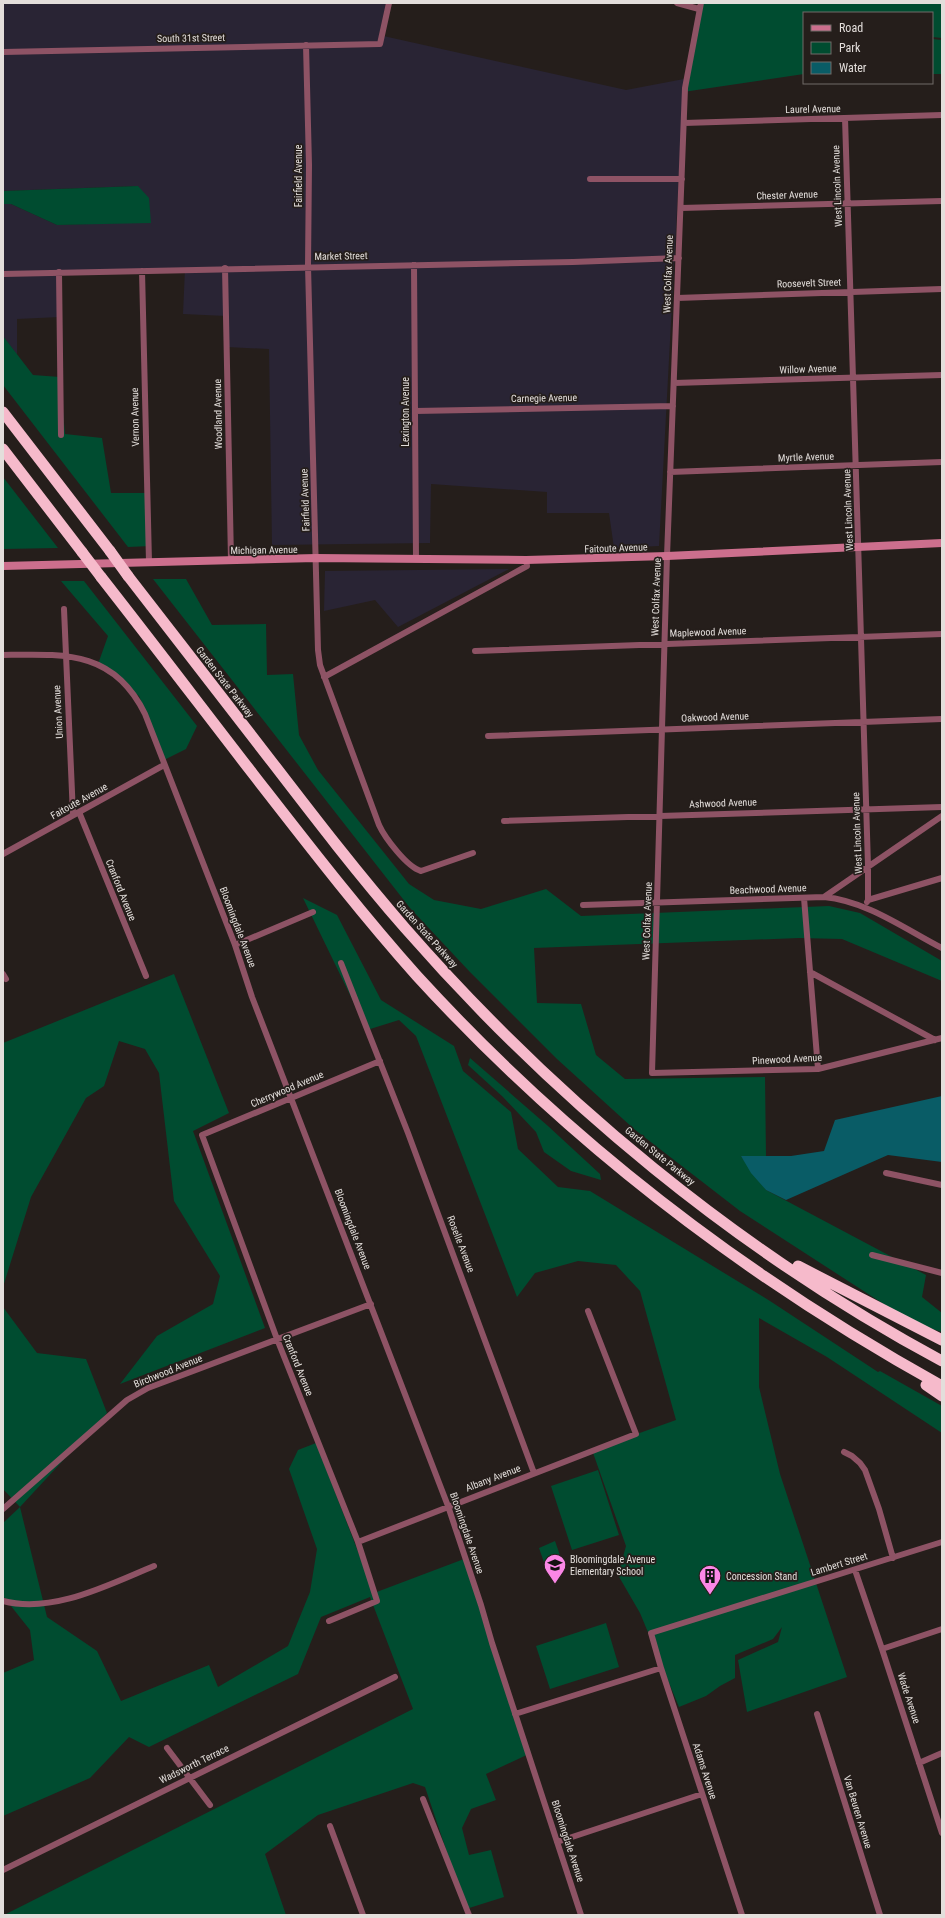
<svg xmlns="http://www.w3.org/2000/svg" width="945" height="1918" viewBox="0 0 945 1918" font-family="'Roboto Condensed',sans-serif">
<style>
.industrial{fill:#292434}
.green{fill:#004c30}
.water{fill:#095c66}
.lines{fill:none;stroke-linecap:round;stroke-linejoin:round}
.street{stroke:#8e5365;stroke-width:6}
.secondary{stroke:#cc6f8d;stroke-width:8}
.highway{stroke:#f6bacb;stroke-width:11}
.highway-bridge{stroke:#f6bacb;stroke-width:11}
.labels{text-anchor:middle;dominant-baseline:central;stroke-width:3.5;stroke-linejoin:round;paint-order:stroke}
.street-label{font-size:10px;fill:#e3dedb;stroke:#251e1b}
.poi-label{font-size:10px;fill:#e3dedb;stroke:#251e1b;text-anchor:start}
</style>
<rect width="100%" height="100%" fill="#251e1b"/>
<path class="industrial" d="M3,3H386L379,35L626,90L684,79L659,546L614,548L609,513H547V492L431,484L430,543L272,545L269,349L227,347L226,316L183,314L185,269L59,271L60,317L17,319V355L3,336V204H11L57,225L151,222L138,186L3,191Z
M509,569L398,627L375,600L324,611L325,571Z"/>
<path class="green" d="M701,3H942V38L932,37V13H804V74L683,92Z
M932,39L942,40V74H932Z
M138,186L149,198L151,223L57,225L11,204H3V191Z
M3,336L33,375L60,377L65,434L102,438L111,493H148L151,546L128,547L3,385Z
M3,477L58,548L3,549Z
M153,579H186L212,625L266,624L267,675L293,674L299,735L318,770L409,884L434,900L481,909L546,889L581,916L829,906L860,913L942,961V981L842,939L799,938L534,948L537,1003L581,1004L596,1055L625,1079L765,1077L766,1157L741,1156L766,1190L926,1275L922,1297L942,1313V1332L913,1323L740,1211L634,1129L557,1059L469,971L410,908Z
M61,581H84L197,726L186,749L164,760L139,696L98,664L108,636Z
M303,898L337,915L381,1000L454,1046L463,1071L511,1112L518,1149L558,1187L590,1191L770,1301L878,1372L880,1371L942,1406V1433L827,1357L759,1318V1387L780,1474L847,1677L747,1712L738,1660L778,1642L782,1627L773,1639L735,1655V1678L720,1686L706,1696L679,1707L640,1613L618,1575L626,1546L592,1450L676,1420L640,1291L616,1265L578,1261L535,1273L517,1297L416,1036L399,1020L367,1030Z
M174,974L229,1113L193,1131L265,1328L120,1384L157,1336L213,1304L220,1276L174,1201L159,1073L145,1049L119,1041L104,1086L86,1098L31,1197L3,1287V1043Z
M470,1058L548,1126L600,1174L601,1180L571,1171L544,1152L536,1132L503,1097L468,1065Z
M3,1307L37,1353L86,1359L107,1413L20,1507L47,1617L97,1651L121,1701L209,1665L218,1687L288,1646L310,1592L317,1549L289,1469L298,1450L316,1443L374,1593L464,1559L531,1753L486,1774L496,1800L471,1809L462,1828L469,1855L491,1850L504,1897L466,1909L425,1787L413,1783L318,1815L265,1854L286,1915H4L413,1709L370,1597L321,1617L298,1674L149,1747L129,1737L90,1778L3,1816V1673L34,1660L30,1630L3,1596V1523L20,1507L3,1489Z
M598,1470L619,1535L572,1550L551,1486Z
M555,1541L562,1561L546,1568L539,1548Z
M606,1623L619,1667L550,1689L536,1646Z"/>
<path class="water" d="M942,1096V1162L888,1155L786,1200L766,1190L751,1173L741,1156H791L824,1151L835,1120Z"/>
<g class="lines">
<path class="street" d="M677,3L699,9
M701,3L685,88L667,556L652,1073L818,1069L942,1038
M306,45L309,165L308,266L318,650L320,665L379,825C385,838 407,867 421,871L473,853
M3,52L380,44L389,3
M845,118L868,866V900
M684,123L942,115
M590,179H682
M681,208L942,201
M414,265L416,559
M225,268L231,560
M142,271L149,562
M59,272L61,435
M3,274L573,262L679,258
M677,298L942,289
M674,383L942,375
M415,411L673,406
M670,472L942,462
M64,609L73,815
M475,651L942,634
M3,655C64,654 114,650 145,714L235,945L252,997L448,1506L481,1605L492,1643L581,1915
M324,677L527,566L526,560
M488,736L942,719
M79,812L146,976
M504,821L942,807
M3,854L164,765
M824,897L942,816
M804,898L818,1069
M867,902L868,900L942,878
M583,905L824,897C867,901 905,929 942,948
M235,945L313,912
M341,963L408,1133L534,1473
M810,972L935,1040
M3,974L6,979
M886,1173L942,1185
M872,1255L942,1273
M844,1452L852,1456L860,1463L865,1470L879,1509L893,1558
M3,1509L127,1400L148,1388L371,1304
M358,1542L636,1434L588,1311
M855,1570L882,1649L942,1833
M3,1601C53,1614 108,1585 154,1566
M329,1621L377,1601L358,1542L277,1339L202,1135L380,1061
M882,1649L942,1629
M515,1714L661,1668
M817,1714L880,1915
M167,1748L210,1805
M919,1763L942,1753
M423,1799L469,1915
M330,1826L363,1915
M557,1842L702,1794
M3,1870L395,1677
M742,1915L661,1668L651,1633L942,1542"/>
<path class="secondary" d="M3,566L316,558L526,560L667,556L942,543"/>
<path class="highway" d="M3,412L110,551
M3,449L82,552
M128,576C176,638 224,700 272,762C315,818 358,874 405,928C556,1101 739,1252 942,1361
M101,577C152,642 202,708 253,774C306,842 359,911 417,976C568,1141 747,1278 942,1386
M798,1266L942,1340
M926,1385L942,1396"/>
<path class="highway-bridge" d="M110,551L128,576
M82,552L101,577"/>
</g>
<defs>
<g id="school-pin" transform="scale(1.15)"><path d="M0 17L-7.5 6A9.5 9.5 0 1 1 7.5 6Z" fill="#fb87e6" stroke="#251e1b"/><path d="M0-5L7-2L0 1L-7-2ZM-4 1L0 2.5L4 1V4Q0 6-4 4Z" fill="#111"/></g>
<g id="building-pin" transform="scale(1.15)"><path d="M0 17L-7.5 6A9.5 9.5 0 1 1 7.5 6Z" fill="#fb87e6" stroke="#251e1b"/><path d="M-4-6H4V6H1V3H-1V6H-4ZM-2.5-4.3h1.7v1.8h-1.7ZM.8-4.3h1.7v1.8H.8ZM-2.5-1h1.7V.8h-1.7ZM.8-1h1.7V.8H.8Z" fill="#111"/></g>
</defs>
<g fill-rule="evenodd">
<use href="#school-pin" x="555" y="1565"/>
<use href="#building-pin" x="710" y="1576"/>
</g>
<g class="labels">
<g class="street-label">
<text transform="translate(191 38) rotate(-1)">South 31st Street</text>
<text transform="translate(813 109) rotate(-1)">Laurel Avenue</text>
<text transform="translate(298 176) rotate(-90)">Fairfield Avenue</text>
<text transform="translate(837 186) rotate(-92)">West Lincoln Avenue</text>
<text transform="translate(787 195) rotate(-2)">Chester Avenue</text>
<text transform="translate(341 256) rotate(-1)">Market Street</text>
<text transform="translate(668 274) rotate(-88)">West Colfax Avenue</text>
<text transform="translate(809 283) rotate(-2)">Roosevelt Street</text>
<text transform="translate(808 369) rotate(-2)">Willow Avenue</text>
<text transform="translate(544 398) rotate(-1)">Carnegie Avenue</text>
<text transform="translate(405 412) rotate(-90)">Lexington Avenue</text>
<text transform="translate(218 414) rotate(-91)">Woodland Avenue</text>
<text transform="translate(135 417) rotate(-91)">Vernon Avenue</text>
<text transform="translate(806 457) rotate(-2)">Myrtle Avenue</text>
<text transform="translate(305 500) rotate(-92)">Fairfield Avenue</text>
<text transform="translate(848 510) rotate(-92)">West Lincoln Avenue</text>
<text transform="translate(616 548) rotate(-2)">Faitoute Avenue</text>
<text transform="translate(264 550) rotate(-1)">Michigan Avenue</text>
<text transform="translate(656 597) rotate(-88)">West Colfax Avenue</text>
<text transform="translate(708 632) rotate(-2)">Maplewood Avenue</text>
<text transform="translate(225 682) rotate(52)">Garden State Parkway</text>
<text transform="translate(58 712) rotate(-93)">Union Avenue</text>
<text transform="translate(715 717) rotate(-2)">Oakwood Avenue</text>
<text transform="translate(79 801) rotate(-29)">Faitoute Avenue</text>
<text transform="translate(723 803) rotate(-2)">Ashwood Avenue</text>
<text transform="translate(857 833) rotate(-92)">West Lincoln Avenue</text>
<text transform="translate(768 889) rotate(-2)">Beachwood Avenue</text>
<text transform="translate(121 890) rotate(68)">Cranford Avenue</text>
<text transform="translate(647 921) rotate(-88)">West Colfax Avenue</text>
<text transform="translate(238 927) rotate(69)">Bloomingdale Avenue</text>
<text transform="translate(427 934) rotate(48)">Garden State Parkway</text>
<text transform="translate(787 1059) rotate(-3)">Pinewood Avenue</text>
<text transform="translate(287 1089) rotate(-23)">Cherrywood Avenue</text>
<text transform="translate(660 1156) rotate(39)">Garden State Parkway</text>
<text transform="translate(353 1229) rotate(69)">Bloomingdale Avenue</text>
<text transform="translate(461 1244) rotate(69)">Roselle Avenue</text>
<text transform="translate(298 1365) rotate(68)">Cranford Avenue</text>
<text transform="translate(168 1371) rotate(-22)">Birchwood Avenue</text>
<text transform="translate(493 1478) rotate(-21)">Albany Avenue</text>
<text transform="translate(467 1533) rotate(71)">Bloomingdale Avenue</text>
<text transform="translate(839 1564) rotate(-17)">Lambert Street</text>
<text transform="translate(909 1698) rotate(72)">Wade Avenue</text>
<text transform="translate(194 1764) rotate(-26)">Wadsworth Terrace</text>
<text transform="translate(705 1771) rotate(72)">Adams Avenue</text>
<text transform="translate(858 1812) rotate(73)">Van Beuren Avenue</text>
<text transform="translate(568 1841) rotate(72)">Bloomingdale Avenue</text>
</g>
<g class="poi-label">
<text x="570" y="1559">Bloomingdale Avenue<tspan x="570" dy="12">Elementary School</tspan></text>
<text x="726" y="1576">Concession Stand</text>
</g>
</g>
<rect width="945" height="1918" fill="none" stroke="#e3dedb" stroke-width="8"/>
<rect x="803" y="12" width="130" height="72" fill="#251e1b" stroke="#716b68"/>
<rect x="811" y="25" width="20" height="6" fill="#cc6f8d" stroke="#716b68"/>
<text x="839" y="32" font-size="12" fill="#e3dedb">Road</text>
<rect x="811" y="42" width="20" height="12" fill="#004c30" stroke="#716b68"/>
<text x="839" y="52" font-size="12" fill="#e3dedb">Park</text>
<rect x="811" y="62" width="20" height="12" fill="#095c66" stroke="#716b68"/>
<text x="839" y="72" font-size="12" fill="#e3dedb">Water</text>
</svg>
